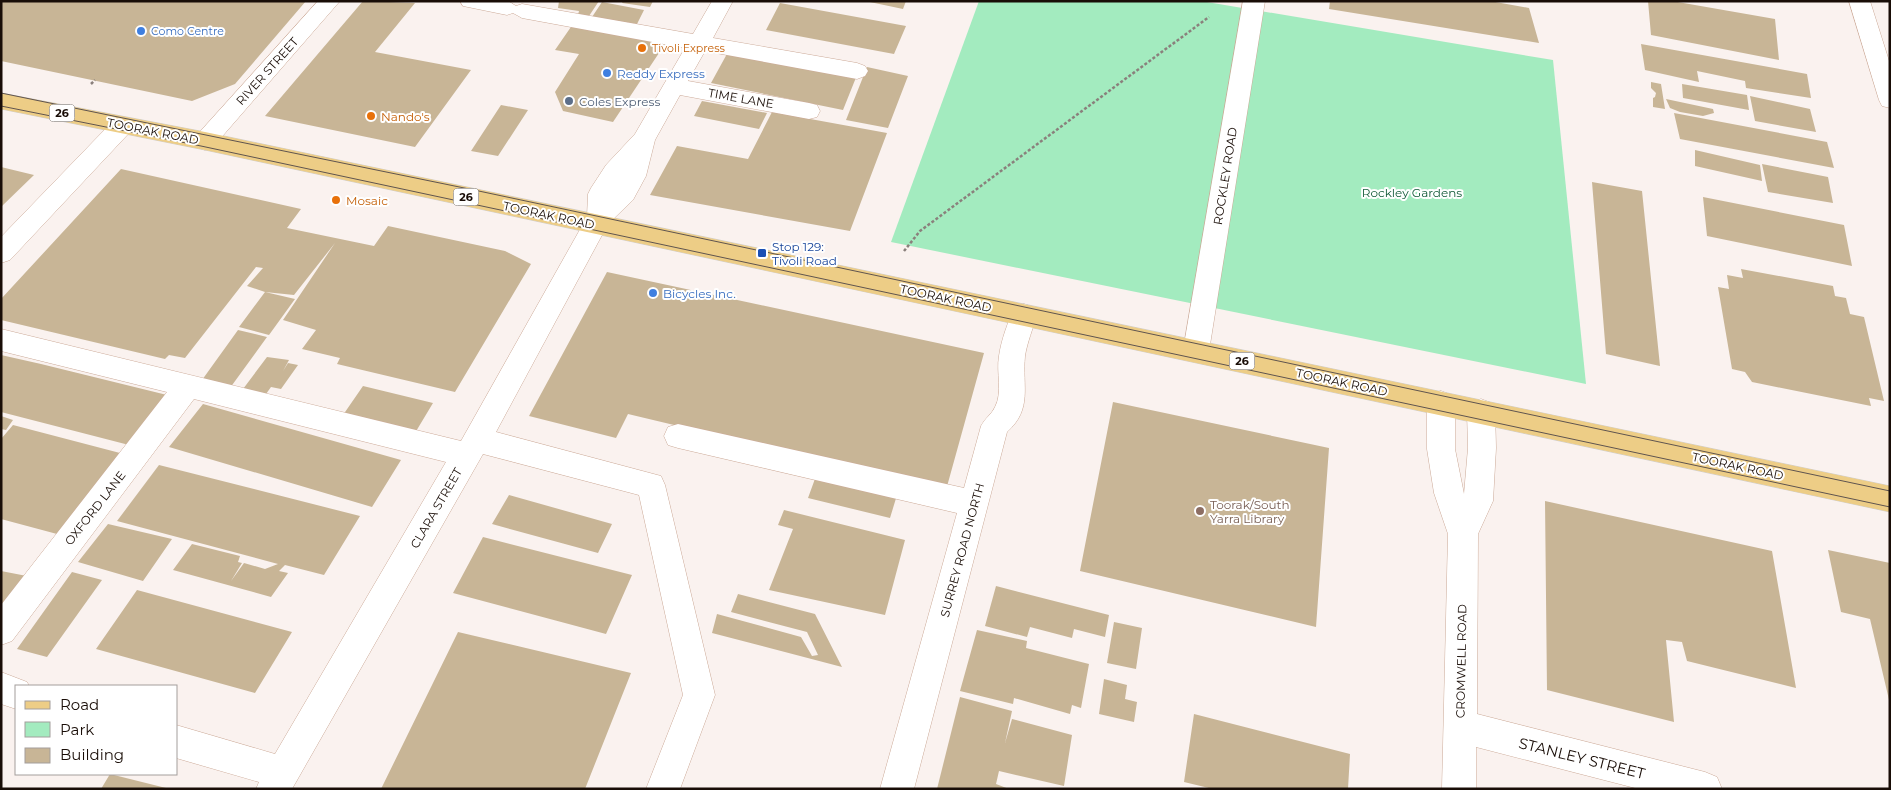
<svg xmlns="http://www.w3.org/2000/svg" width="1891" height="790" viewBox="0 0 1891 790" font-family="Montserrat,sans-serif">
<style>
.green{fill:#a3ebbf}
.building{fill:#c8b596}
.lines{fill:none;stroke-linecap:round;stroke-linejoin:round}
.minor-casing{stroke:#ccaa98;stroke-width:1}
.major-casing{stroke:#d1cfcd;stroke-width:1}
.path{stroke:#8a807c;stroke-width:2.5;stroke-dasharray:3 2;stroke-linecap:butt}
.minor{fill:#fff;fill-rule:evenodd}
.major{fill:#edcd86;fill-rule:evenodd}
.tram{stroke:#5f544f;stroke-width:1}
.shop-dot{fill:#3f7fe0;stroke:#fff;stroke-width:2}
.food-dot{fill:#e8710a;stroke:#fff;stroke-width:2}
.service-dot{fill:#5c6f8a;stroke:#fff;stroke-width:2}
.transit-dot{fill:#1a4fb4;stroke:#fff;stroke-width:2}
.education-dot{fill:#8d6e63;stroke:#fff;stroke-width:2}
.labels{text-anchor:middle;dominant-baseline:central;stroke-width:4;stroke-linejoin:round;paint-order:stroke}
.far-shop-label{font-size:11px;fill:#366cbe;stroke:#fff;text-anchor:start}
.far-food-label{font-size:11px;fill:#c56008;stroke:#fff;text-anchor:start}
.shield{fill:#fff;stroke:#5e5651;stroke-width:1}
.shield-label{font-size:11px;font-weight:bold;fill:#190d07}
.street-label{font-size:12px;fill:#190d07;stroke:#fff}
.shop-label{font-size:12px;fill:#366cbe;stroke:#fff;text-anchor:start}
.service-label{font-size:12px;fill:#4e5e75;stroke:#fff;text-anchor:start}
.food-label{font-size:12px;fill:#c56008;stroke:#fff;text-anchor:start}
.park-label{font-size:12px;fill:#105936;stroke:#fff}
.transit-label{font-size:12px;fill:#164399;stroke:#fff;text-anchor:start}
.education-label{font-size:12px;fill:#785e54;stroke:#fff;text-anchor:start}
.near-street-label{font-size:15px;fill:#190d07;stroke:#fff}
</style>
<rect width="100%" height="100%" fill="#faf2ef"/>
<path class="green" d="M979,1H1201L1553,60L1586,384L891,242Z"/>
<path class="building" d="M1,1H306L235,84L192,101L1,61Z
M363,1L415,3L375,52L471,70L415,147L265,116Z
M559,1H599L589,16L578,15L579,11L558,8Z
M623,1H653L650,7L622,3Z
M865,1H906L903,9Z
M1330,1H1490L1529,8L1539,43L1329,9Z
M1648,1H1672L1775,19L1779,60L1651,35Z
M602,2L644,10L637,24L592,17Z
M780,3L906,26L894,54L766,30Z
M573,24L667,41L613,122L563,111L555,92L579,54L555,50Z
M1641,44L1807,74L1811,98L1746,88L1745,81L1697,71L1699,82L1645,70Z
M728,52L857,75L843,110L711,83Z
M867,67L908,76L888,128L846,120Z
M1651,82L1661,84L1665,109L1653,107V98L1655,97L1656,93L1651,88Z
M1682,84L1747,95L1749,110L1683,98Z
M1750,96L1810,109L1816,132L1755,121Z
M1666,99L1713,109L1714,113L1703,116L1680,112L1670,108Z
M702,101L767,113L759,129L694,116Z
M501,105L528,110L498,156L471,151Z
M772,112L887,133L850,231L650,195L677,146L748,159Z
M1674,113L1827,142L1834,168L1680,139Z
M1695,150L1760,165L1762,181L1695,166Z
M1762,164L1828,177L1833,203L1768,192Z
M1,167L34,175L1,207Z
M121,169L301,209L287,228L374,246L388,226L505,251L531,264L455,392L337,364L340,358L302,349L316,330L283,320L335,243L294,295L265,292L247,286L263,268L256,267L185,358L169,355L165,359L1,320V299Z
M1592,182L1642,191L1660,366L1606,354Z
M1703,197L1844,225L1852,266L1707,236Z
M1741,269L1833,286L1835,296L1846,298L1850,314L1864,317L1884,401L1869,398L1871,406L1752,382L1745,372L1732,369L1718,287L1729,289L1727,275L1743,278Z
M607,272L984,353L946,490L628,414L616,438L529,416Z
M265,292L295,299L269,335L239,327Z
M238,330L267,337L230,388L202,380Z
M1,355L41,364L167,395L129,445L1,412Z
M267,357L289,360L283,371L288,363L298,365L281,389L271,387L266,394L243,389Z
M363,386L433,403L415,433L343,415Z
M1113,402L1329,448L1316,627L1080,571Z
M203,404L401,460L372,507L169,447Z
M1,416L13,420L6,430L1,429Z
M13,425L120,453L57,534L1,519V439Z
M159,465L360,516L324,575L285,565L279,571L288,573L271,597L173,570L192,544L240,556L238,562L242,563L231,581L244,563L265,569L278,564L117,521Z
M816,476L897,495L890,518L808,498Z
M509,495L612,524L598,553L492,524Z
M1545,501L1772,551L1796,688L1687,661L1682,642L1666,640L1674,722L1547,690Z
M784,510L905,540L885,615L769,590L793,529L778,525Z
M108,524L172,539L143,581L78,562Z
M483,537L632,575L606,634L453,593Z
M1828,550L1890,563V704L1870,619L1841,612Z
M1,571L32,577L1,605Z
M72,572L102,580L47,657L17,649Z
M996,586L1109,615L1105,637L1074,629L1072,638L1030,627L1027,637L985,626Z
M137,590L292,632L255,693L96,649Z
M738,594L815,614L842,667L712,633L717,614L801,637L812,656L818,655L807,632L731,612Z
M1114,622L1142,628L1136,669L1107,663Z
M977,630L1027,641L1026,648L1089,664L1081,708L1072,705L1070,714L1014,698L1013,704L960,691Z
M458,632L631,673L585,789H381Z
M1104,679L1127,685L1125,699L1137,702L1134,722L1099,714Z
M960,697L1012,711L1005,743L1012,719L1072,735L1064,786L999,771L996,784L1009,789H937Z
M1194,714L1350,754L1348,789H1213L1184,782Z
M110,774L166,788V789H101Z"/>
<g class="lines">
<g class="minor-casing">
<path id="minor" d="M318,1H340L213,147L205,150L197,147L193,141L197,135Z
M460,1H508L516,6L522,4L693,34L712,1H733L713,38L857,63L865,66L868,71L865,76L857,79L705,51L688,81L809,103L817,105L820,111L817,117L809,119L680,95L655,140L646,176L633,200L608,224L496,432L661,476L665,485L715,695L680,789H646L683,695L639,495L483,454L292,789H256L259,782L176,758V725L275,754L446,462L194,399L12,641L1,645V605L167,392L1,351V329L461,441L587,217L588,194L591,188L606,165L635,134L685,48L522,18L513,13L507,15L463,6Z
M1243,1H1265L1209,351L1205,359L1196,362L1187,359L1183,351Z
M1849,1H1870L1890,64V108L1882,106L1879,100Z
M123,117L131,119L135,125L131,131L10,260L1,263V237L115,119Z
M1024,304L1033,307L1037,315C1033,328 1027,343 1025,356C1022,386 1033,409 1007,432L914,789H880L957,513L678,448L668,445L664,436L668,427L678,424L964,488L981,426C985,418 992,414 995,407C1003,392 996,373 999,356C1001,341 1008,321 1015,307Z
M1441,391L1451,395L1455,403V449L1464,494L1468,448L1467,411L1471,403L1481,399L1491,403L1495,411L1496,448L1493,501L1478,534L1477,714L1705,772L1717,777L1722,789H1639L1476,747V789H1442L1448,534L1434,493L1427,449V403L1431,395Z
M1,672L27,682L29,686H16V709L1,704Z"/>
</g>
<g class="major-casing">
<path id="major" d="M1,93L205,132L1890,486V512L205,150L1,109Z"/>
</g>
<path class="path" d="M91,84L95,80
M904,251L920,231L1209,17"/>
<use href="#minor" class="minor"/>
<use href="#major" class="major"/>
<path class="tram" d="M1,93L474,190L1890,491
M1,106L201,146L1890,507"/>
</g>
<g class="shop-dot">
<circle cx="141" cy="31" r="5"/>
<circle cx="607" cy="73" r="5"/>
<circle cx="653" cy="293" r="5"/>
</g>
<g class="food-dot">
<circle cx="642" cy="48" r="5"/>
<circle cx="371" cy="116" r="5"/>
<circle cx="336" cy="200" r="5"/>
</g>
<circle class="service-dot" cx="569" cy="101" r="5"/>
<rect class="transit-dot" x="757" y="248" width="10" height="10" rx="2.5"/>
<circle class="education-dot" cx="1200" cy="511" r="5"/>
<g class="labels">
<g class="far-shop-label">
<text x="151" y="31">Como Centre</text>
</g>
<g class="far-food-label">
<text x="652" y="48">Tivoli Express</text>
</g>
<g class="shield">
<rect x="49.5" y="104.5" width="25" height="17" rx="4"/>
<rect x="453.5" y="188.5" width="25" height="17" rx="4"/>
<rect x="1229.5" y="352.5" width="25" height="17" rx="4"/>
</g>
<g class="shield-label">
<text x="62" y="113">26</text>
<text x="466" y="197">26</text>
<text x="1242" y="361">26</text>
</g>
<g class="street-label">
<text transform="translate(267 71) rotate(-48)">RIVER STREET</text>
<text transform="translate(741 98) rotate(10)">TIME LANE</text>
<text transform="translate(153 131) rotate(11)">TOORAK ROAD</text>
<text transform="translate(1225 176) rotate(-81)">ROCKLEY ROAD</text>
<text transform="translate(549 215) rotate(12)">TOORAK ROAD</text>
<text transform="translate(946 298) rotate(12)">TOORAK ROAD</text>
<text transform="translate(1342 382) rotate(12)">TOORAK ROAD</text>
<text transform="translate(1738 466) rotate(12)">TOORAK ROAD</text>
<text transform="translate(95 508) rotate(-52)">OXFORD LANE</text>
<text transform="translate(436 508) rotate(-60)">CLARA STREET</text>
<text transform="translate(962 550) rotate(-75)">SURREY ROAD NORTH</text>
<text transform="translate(1461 661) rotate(-89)">CROMWELL ROAD</text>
</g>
<g class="shop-label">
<text x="617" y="73">Reddy Express</text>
<text x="663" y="293">Bicycles Inc.</text>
</g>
<g class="service-label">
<text x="579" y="101">Coles Express</text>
</g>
<g class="food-label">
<text x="381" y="116">Nando's</text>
<text x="346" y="200">Mosaic</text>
</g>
<g class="park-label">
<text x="1412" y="192">Rockley Gardens</text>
</g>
<g class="transit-label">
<text x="772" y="246">Stop 129:<tspan x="772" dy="14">Tivoli Road</tspan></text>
</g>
<g class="education-label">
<text x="1210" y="504">Toorak/South<tspan x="1210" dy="14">Yarra Library</tspan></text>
</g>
<g class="near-street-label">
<text transform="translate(1582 758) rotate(14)">STANLEY STREET</text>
</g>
</g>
<rect width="1891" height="790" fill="none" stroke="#190d07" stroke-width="5"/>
<rect x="15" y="685" width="162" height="90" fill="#ffffff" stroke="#a39e9c"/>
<rect x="25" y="701" width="25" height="8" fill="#edcd86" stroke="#a39e9c"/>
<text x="60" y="710" font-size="15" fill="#190d07">Road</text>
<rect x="25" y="722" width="25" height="15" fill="#a3ebbf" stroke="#a39e9c"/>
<text x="60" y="735" font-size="15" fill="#190d07">Park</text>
<rect x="25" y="748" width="25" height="15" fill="#c8b596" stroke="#a39e9c"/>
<text x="60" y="760" font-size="15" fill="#190d07">Building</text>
</svg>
